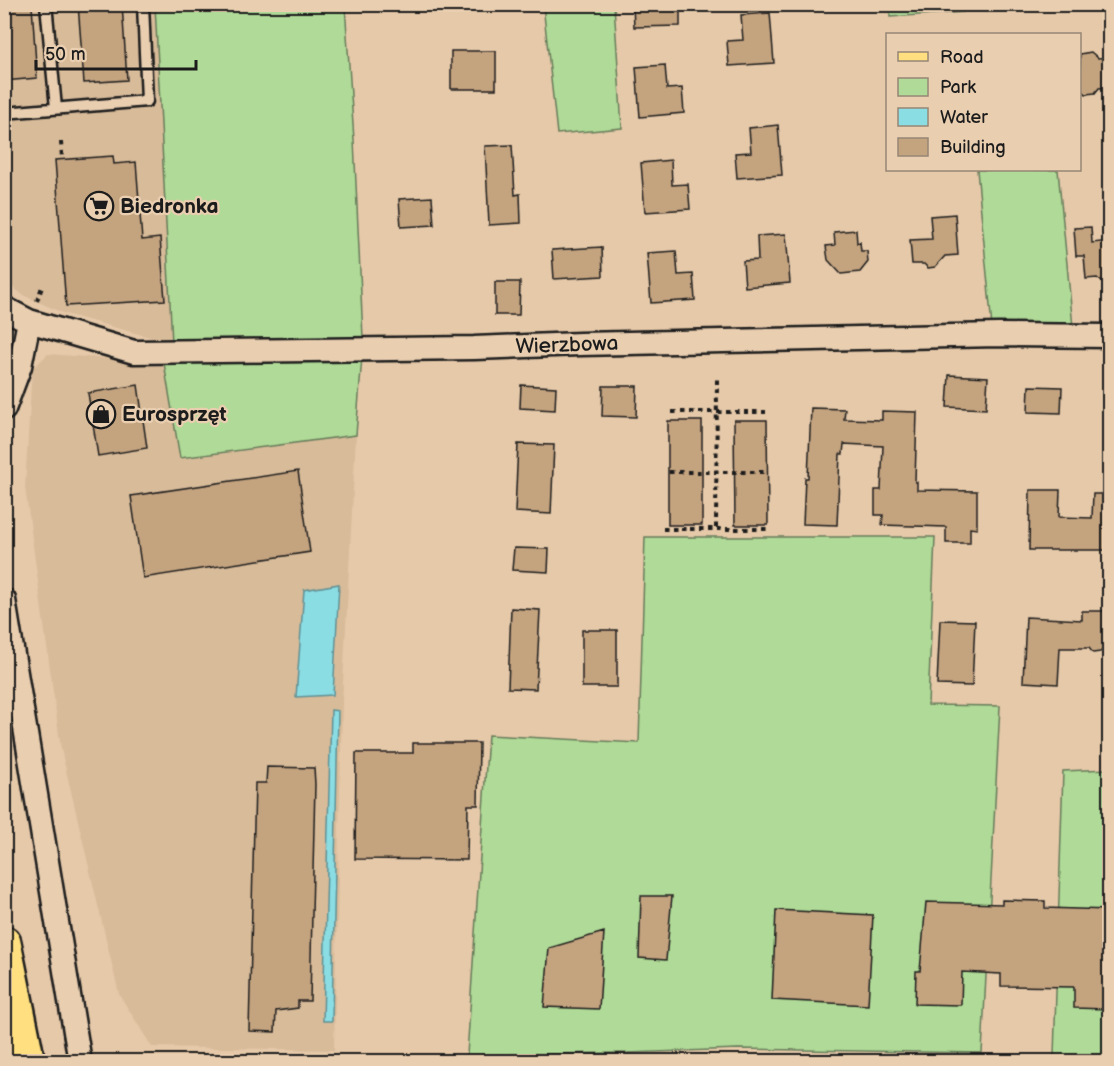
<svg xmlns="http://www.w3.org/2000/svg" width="1114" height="1066" viewBox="0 0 1114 1066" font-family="'Balsamiq Sans',sans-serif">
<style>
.built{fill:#d8bb99}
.green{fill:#b0da97;stroke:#667b5a;stroke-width:1.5}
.water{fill:#8bdde4;stroke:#5f9094;stroke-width:1.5}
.building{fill:#c4a37f;stroke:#1c1c1c;stroke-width:1.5}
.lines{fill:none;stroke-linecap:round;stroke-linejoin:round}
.lane-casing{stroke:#1c1c1c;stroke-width:15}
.street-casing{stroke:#1c1c1c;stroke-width:27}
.primary-casing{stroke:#1c1c1c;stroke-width:38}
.path{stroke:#1c1c1c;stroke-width:4;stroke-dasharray:4.5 4.5;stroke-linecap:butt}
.lane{stroke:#e9ceb0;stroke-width:10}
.street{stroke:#e9ceb0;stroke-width:22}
.primary{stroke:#ffdf80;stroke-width:33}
.labels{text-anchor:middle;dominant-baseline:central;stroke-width:4.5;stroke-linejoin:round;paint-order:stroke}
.poi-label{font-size:21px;font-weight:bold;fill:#1c1c1c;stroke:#e9ceb0;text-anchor:start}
.street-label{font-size:21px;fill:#1c1c1c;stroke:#e9ceb0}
</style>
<rect width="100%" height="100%" fill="#e6c9a9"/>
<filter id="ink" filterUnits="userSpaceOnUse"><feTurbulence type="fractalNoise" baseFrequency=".0167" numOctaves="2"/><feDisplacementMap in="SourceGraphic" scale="12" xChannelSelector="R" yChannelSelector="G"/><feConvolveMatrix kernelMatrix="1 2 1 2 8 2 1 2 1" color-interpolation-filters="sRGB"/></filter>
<g filter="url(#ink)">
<path class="built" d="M4,5H155L172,343L65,314L23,295L5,281Z
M48,354L164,363L180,458L356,435L342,703L334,1050L152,1047L119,994L61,749L25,487L32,369Z"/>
<path class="green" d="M155,5H345L354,140L363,338L172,343Z
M543,5H614L622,128L557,134Z
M889,5H962L963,12L890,17Z
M977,170H1058L1073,327H992Z
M362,356L356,435L180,458L164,363Z
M645,537H935L928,705L1000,706L982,1053L738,1049L628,1053L467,1055L488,735L639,743Z
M1109,769V1058L1054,1056L1063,771Z"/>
<path class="water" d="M339,584L333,695L296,697L304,590Z
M331,710L338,711L332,1021H323Z"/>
<path class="building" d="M78,4H122L127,80L84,83Z
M633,4H680V26L634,27Z
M32,6L37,78L4,81V8Z
M770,13L774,63L729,66L727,41L743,40L741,15Z
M451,51H496V89H451Z
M1091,52L1098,58L1108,57L1110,87L1099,88L1095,93L1086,94L1080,88V54Z
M665,65L667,89L682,88L684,113L640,117L636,67Z
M778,125L782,175L737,178L735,153L751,152L749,128Z
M512,145L515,195L520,194L521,223L489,225L485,146Z
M113,156L114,164L136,162L142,240L160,238L165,300L66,306L55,160Z
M671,160L672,185L688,184L690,209L645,212L641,163Z
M432,197L434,225L401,227L399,199Z
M955,214L958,255L945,256L935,267L928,268L924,264H912L910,240L932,239L930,216Z
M1091,227L1092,243L1110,241V288L1097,278L1086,279L1084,256H1076L1074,228Z
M856,230L857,243L860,242L861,251H867L868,262L860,272L841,274L828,260L826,246L835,245L834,232Z
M786,234L790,283L745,287L743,261L758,260L757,236Z
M602,247L603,276L554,279L552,250Z
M676,251L678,275L693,274L695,300L651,303L647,253Z
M495,282H520L519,315H495Z
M949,375L988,377L986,409L947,407Z
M138,385L147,448L98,456L88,393Z
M521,385L556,387L555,410L520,408Z
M603,386H637L636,417L602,416Z
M1029,386L1062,387L1061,413L1028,412Z
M811,408L845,409L844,419L882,420V411L917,412L915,482H917V490L977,491V529L970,528V543H946V527L882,525L883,515H875V490H881L883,446L844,444L843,454H840L837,525L803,524L805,478H808Z
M734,420H767L768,525H735Z
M668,421H702V525H668Z
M518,444L554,445L551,514L515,512Z
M298,471L310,552L143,578L131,496Z
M1030,490H1060L1059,517L1092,518L1093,494H1110V550H1029Z
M514,548L549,549L548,572L512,570Z
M511,608L540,610L536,689L508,688Z
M1082,611H1110V644L1100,652L1093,653L1089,648H1060L1058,684L1023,682L1026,617L1082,620Z
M940,620L975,621L972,686L937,685Z
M582,630H617V687H582Z
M413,743H479L478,805H468L467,860L355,859L356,753H413Z
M267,767L314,768L315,784L310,1001H298V1008L276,1011L275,1032L249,1031L255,783H266Z
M641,896H672L666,960L639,958Z
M1002,900L1045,901V908L1110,910L1107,1009L1074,1008V987L1001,986V974L962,972L961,1005L915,1004L916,971H920L926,902L1002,904Z
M776,910L873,915L868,1005L772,1000Z
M604,932L599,1009L544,1007L549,948Z"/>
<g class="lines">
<g class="lane-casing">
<path id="lane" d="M46,4L56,108
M4,113L147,101L143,4"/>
</g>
<g class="street-casing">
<path id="street" d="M4,308L29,321L134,352L474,348L580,344L998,335L1110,336
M4,409L20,366L29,321
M4,600L80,1062"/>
</g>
<g class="primary-casing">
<path id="primary" d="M4,943L28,1062"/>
</g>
<path class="path" d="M61,142L62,159
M37,301L42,287
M672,412H766
M669,472H768
M716,528L717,378
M663,529H771"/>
<use href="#lane" class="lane"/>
<use href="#street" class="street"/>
<use href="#primary" class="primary"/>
</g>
</g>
<defs>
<g id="supermarket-ring" transform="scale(1.5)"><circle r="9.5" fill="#e9ceb0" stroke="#1c1c1c" stroke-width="1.5"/><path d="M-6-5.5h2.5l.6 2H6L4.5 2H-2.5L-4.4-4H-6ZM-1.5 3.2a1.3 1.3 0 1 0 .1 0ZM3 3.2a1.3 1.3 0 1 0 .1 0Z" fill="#1c1c1c"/></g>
<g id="shop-ring" transform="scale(1.5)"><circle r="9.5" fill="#e9ceb0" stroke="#1c1c1c" stroke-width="1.5"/><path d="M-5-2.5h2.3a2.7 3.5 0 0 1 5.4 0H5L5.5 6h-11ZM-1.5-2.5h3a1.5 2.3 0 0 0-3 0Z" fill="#1c1c1c"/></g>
</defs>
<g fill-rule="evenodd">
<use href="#supermarket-ring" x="99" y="206"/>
<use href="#shop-ring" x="101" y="414"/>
</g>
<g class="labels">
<g class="poi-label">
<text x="120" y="206">Biedronka</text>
<text x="122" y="414">Eurosprzęt</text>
</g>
<g class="street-label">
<text transform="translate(567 345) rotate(-2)">Wierzbowa</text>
</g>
</g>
<rect width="1114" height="1066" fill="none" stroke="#e9ceb0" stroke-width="24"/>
<rect x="12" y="12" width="1090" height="1042" fill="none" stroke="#1c1c1c" stroke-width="2" filter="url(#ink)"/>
<rect x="886" y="33" width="195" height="138" fill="#e9ceb0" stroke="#978775" stroke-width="1.5"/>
<rect x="898" y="52" width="30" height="9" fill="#ffdf80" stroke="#978775" stroke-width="1.5"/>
<text x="940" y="63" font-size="18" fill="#1c1c1c">Road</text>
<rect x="898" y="78" width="30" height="18" fill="#b0da97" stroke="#978775" stroke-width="1.5"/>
<text x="940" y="93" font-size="18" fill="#1c1c1c">Park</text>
<rect x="898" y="108" width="30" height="18" fill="#8bdde4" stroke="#978775" stroke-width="1.5"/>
<text x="940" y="123" font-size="18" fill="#1c1c1c">Water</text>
<rect x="898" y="138" width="30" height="18" fill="#c4a37f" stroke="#978775" stroke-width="1.5"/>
<text x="940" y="153" font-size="18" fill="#1c1c1c">Building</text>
<path d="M36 60v9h160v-9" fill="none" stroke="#1c1c1c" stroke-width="3"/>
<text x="45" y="60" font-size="18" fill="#1c1c1c" stroke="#e9ceb0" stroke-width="4.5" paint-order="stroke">50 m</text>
</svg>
